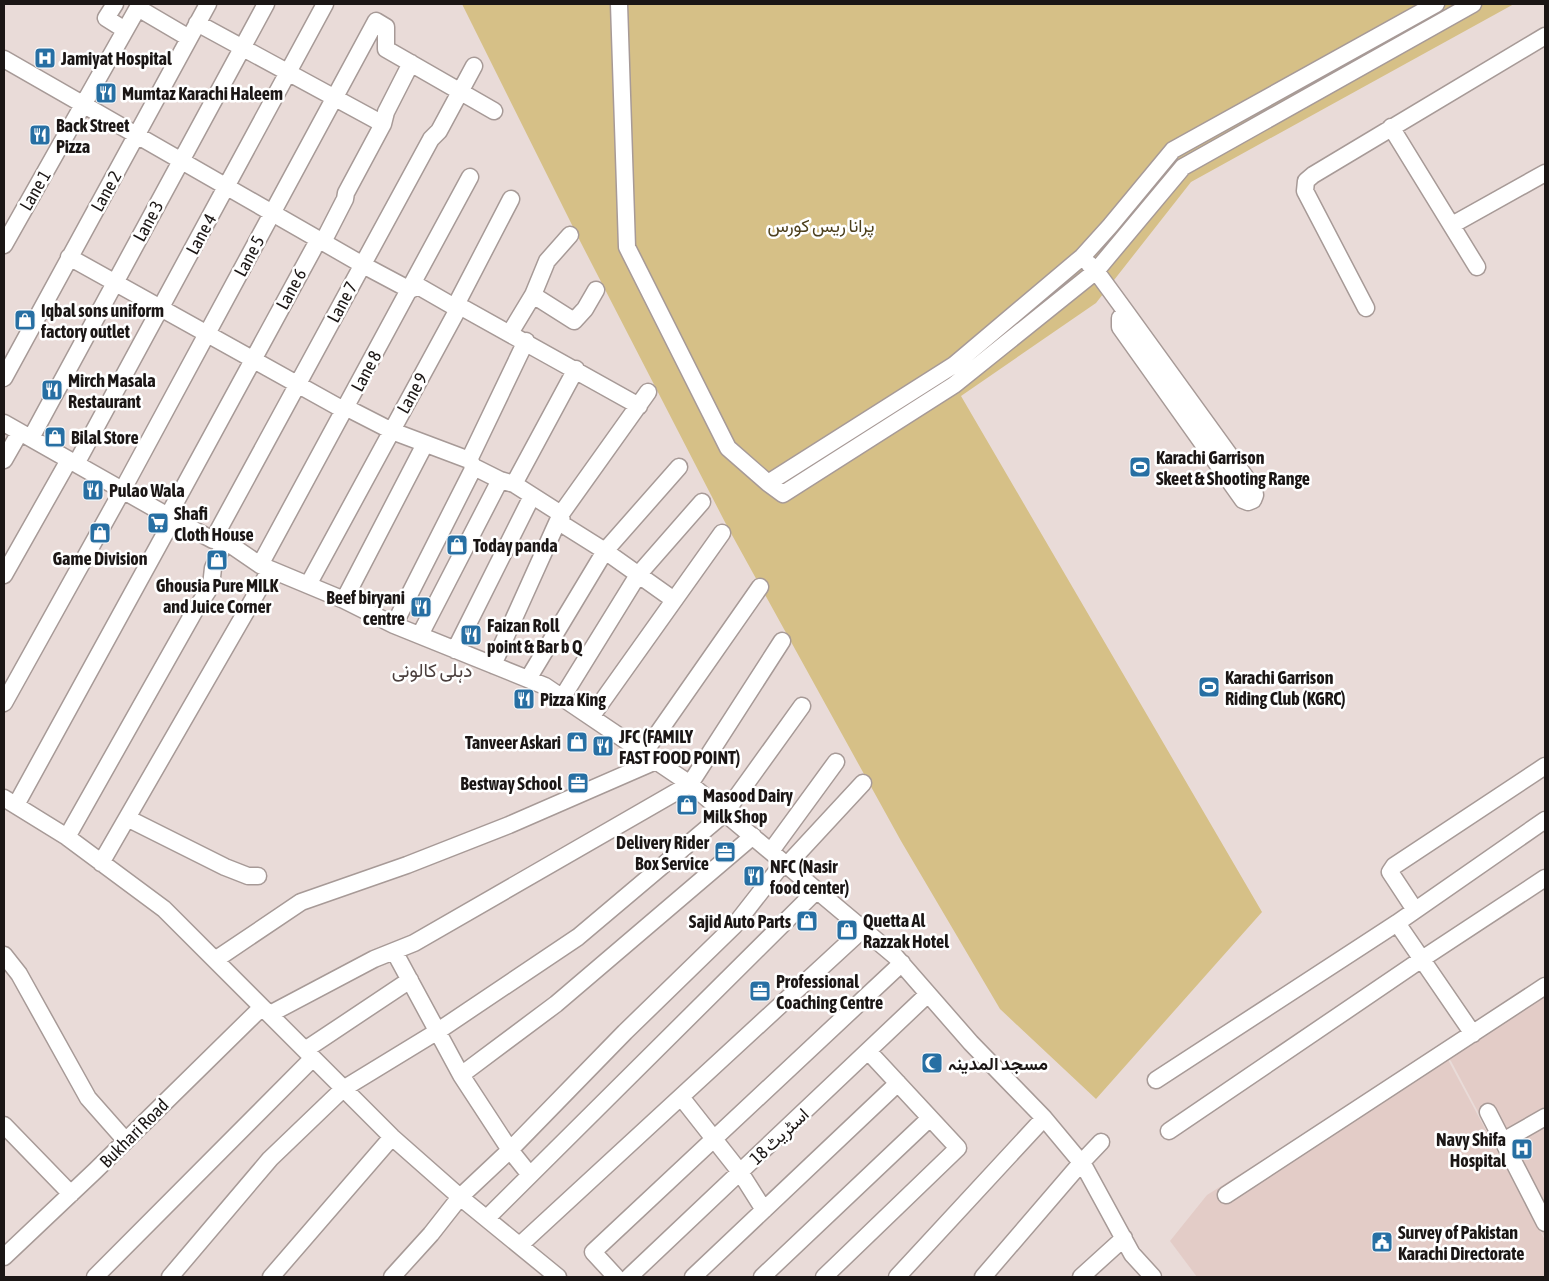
<svg xmlns="http://www.w3.org/2000/svg" width="1549" height="1281" viewBox="0 0 1549 1281" font-family="'Asap Condensed',Vazirmatn,sans-serif">
<style>
.built{fill:#e3ccc7}
.green{fill:#d6c087}
.lines{fill:none;stroke-linecap:round;stroke-linejoin:round}
.minor-casing{stroke:#a79a97;stroke-width:19}
.minor{stroke:#fff;stroke-width:16}
.labels{text-anchor:middle;dominant-baseline:central;stroke-width:5;stroke-linejoin:round;paint-order:stroke}
.poi-label{font-size:18px;font-weight:bold;fill:#1b1615;stroke:#fff;text-anchor:start}
.street-label{font-size:18px;fill:#1b1615;stroke:#fff}
.park-label{font-size:18px;fill:#4d401d;stroke:#fff}
.neighbourhood-label{font-size:19px;fill:#4b3f3d;stroke:#fff}
</style>
<rect width="100%" height="100%" fill="#e9dbd8"/>
<path class="built" d="M1545,986V1238L1451,1061L1446,1056L1545,1240V1277H1197L1170,1241L1207,1195L1441,1047Z"/>
<path class="green" d="M462,4H1514L1191,182L1096,303L961,396L1262,912L1096,1099L1000,1009L901,841L727,526L580,241Z"/>
<g class="lines">
<g class="minor-casing">
<path id="minor" d="M115,4L106,18L125,30
M619,4L627,247L728,448L768,483L783,494L954,385L1096,271L1183,167L1473,4
M138,8L189,38
M197,23L383,124
M4,59L363,265L410,290L418,286L458,309H465L639,406
M1391,127L1477,267
M1452,225L1545,173
M4,245L140,4
M69,257L340,408L349,409L392,431L469,460L474,467L500,480L514,484L561,514L562,524L605,551L674,600
M1089,264L1096,271L1126,312L1254,489L1255,495L1253,500L1248,502L1243,500L1120,327V318L1126,312
M533,295L574,321L585,309L596,290
M1366,308L1305,191L1306,181L1313,175L1545,36
M510,333L533,295L547,261L570,235
M4,378L208,4
M4,423L168,516L213,540L225,541L260,565L344,600L394,625L545,686L690,784L895,956L971,1043L1044,1118L1084,1166L1132,1254L1153,1277
M31,438L266,4
M4,460L20,432
M469,460L526,341
M76,464L325,4
M768,483L954,365L1082,257L1110,226L1173,150L1436,4
M514,484L576,369
M168,516L315,246L325,238L345,199L346,193L383,124L386,112L411,63
M213,540L431,139L439,131L474,66
M260,565L470,177
M4,575L69,460
M308,585L458,309V301L511,199
M344,600L425,444
M394,625L474,467
M420,635L500,480
M455,650L532,496
M493,665L561,514L648,392
M528,679L605,551L679,467
M562,698L638,575L702,502
M4,703L122,491L376,21L386,27V49L494,111
M591,717L722,533
M644,753L760,587
M4,798L67,837L164,909L392,1137L460,1197L558,1277
M16,805L173,519
M127,818L225,867L248,876H258
M67,837L194,612L211,586L213,568L225,541
M771,851L836,762
M101,863L270,570
M787,865L863,783
M1415,910L1390,872L1394,866L1545,766
M1397,923L1473,1034
M394,951L461,1075L510,1150L530,1175
M4,955L19,974L88,1098L126,1141
M215,960L301,902L407,865L509,825L656,761
M270,1014L374,959L414,943L690,784L782,641
M305,1050L410,980
M461,1075L556,1004L753,836
M1156,1080L1397,923L1545,820
M681,1097L740,1172L764,1210
M1488,1112L1545,1223
M4,1125L71,1194
M1169,1131L1422,959L1545,878
M1503,1141L1545,1117
M1226,1195L1545,986
M487,1218L817,890
M520,1245L863,929
M4,1257L96,1170L262,1007
M95,1277L313,1058
M170,1277L270,1159L343,1089L438,1031L578,937L725,813L802,706
M271,1277L392,1137
M392,1277L431,1234L460,1197L510,1150L625,1032L734,926L784,862
M616,1277L593,1252L902,963
M629,1277L928,994
M693,1277L898,1083
M762,1277L930,1118
M824,1277L958,1148L868,1051
M897,1277L1044,1118
M983,1277L1081,1163L1101,1142
M1081,1277L1124,1238"/>
</g>
<use href="#minor" class="minor"/>
</g>
<defs>
<g id="hospital-square" transform="scale(1.125)"><rect x="-9" y="-9" width="18" height="18" rx="4" fill="#276fa3" stroke="#fff"/><path d="M-5-5h3v3.5h4V-5h3V5h-3V1.5h-4V5h-3Z" fill="#fff"/></g>
<g id="restaurant-square" transform="scale(1.125)"><rect x="-9" y="-9" width="18" height="18" rx="4" fill="#276fa3" stroke="#fff"/><path d="M-5-6h1v4h1v-4h1v4h1v-4h1v5L-1.5 .5V6h-2V.5L-5-1ZM5-6V6H3V1.5H1.5Q1.5-4 5-6Z" fill="#fff"/></g>
<g id="shop-square" transform="scale(1.125)"><rect x="-9" y="-9" width="18" height="18" rx="4" fill="#276fa3" stroke="#fff"/><path d="M-5-2.5h2.3a2.7 3.5 0 0 1 5.4 0H5L5.5 6h-11ZM-1.5-2.5h3a1.5 2.3 0 0 0-3 0Z" fill="#fff"/></g>
<g id="stadium-square" transform="scale(1.125)"><rect x="-9" y="-9" width="18" height="18" rx="4" fill="#276fa3" stroke="#fff"/><path d="M0-5a6.5 5 0 1 0 0 10a6.5 5 0 1 0 0-10ZM-3.5-1.8h7v3.6h-7Z" fill="#fff"/></g>
<g id="supermarket-square" transform="scale(1.125)"><rect x="-9" y="-9" width="18" height="18" rx="4" fill="#276fa3" stroke="#fff"/><path d="M-6-5.5h2.5l.6 2H6L4.5 2H-2.5L-4.4-4H-6ZM-1.5 3.2a1.3 1.3 0 1 0 .1 0ZM3 3.2a1.3 1.3 0 1 0 .1 0Z" fill="#fff"/></g>
<g id="office-square" transform="scale(1.125)"><rect x="-9" y="-9" width="18" height="18" rx="4" fill="#276fa3" stroke="#fff"/><path d="M-6-3h4V-5.5h4V-3h4V5H-6ZM-1-4.5V-3h2v-1.5ZM-6 0V1H6V0Z" fill="#fff"/></g>
<g id="mosque-square" transform="scale(1.125)"><rect x="-9" y="-9" width="18" height="18" rx="4" fill="#276fa3" stroke="#fff"/><path d="M3.5-4.9A6 6 0 1 0 3.5 4.9A5 5 0 1 1 3.5-4.9Z" fill="#fff"/></g>
<g id="civic-square" transform="scale(1.125)"><rect x="-9" y="-9" width="18" height="18" rx="4" fill="#276fa3" stroke="#fff"/><path d="M-.6-6.5H3V-4.5H.6V-3L4-1V1h2V6H-6V1h2V-1L-.6-3ZM-1.2 2.5V6h2.4V2.5Z" fill="#fff"/></g>
</defs>
<g fill-rule="evenodd">
<use href="#hospital-square" x="45" y="58"/>
<use href="#restaurant-square" x="106" y="93"/>
<use href="#restaurant-square" x="40" y="135"/>
<use href="#shop-square" x="25" y="320"/>
<use href="#restaurant-square" x="52" y="390"/>
<use href="#shop-square" x="55" y="437"/>
<use href="#stadium-square" x="1140" y="467"/>
<use href="#restaurant-square" x="93" y="490"/>
<use href="#supermarket-square" x="158" y="523"/>
<use href="#shop-square" x="100" y="533"/>
<use href="#shop-square" x="457" y="545"/>
<use href="#shop-square" x="217" y="560"/>
<use href="#restaurant-square" x="421" y="607"/>
<use href="#restaurant-square" x="471" y="635"/>
<use href="#stadium-square" x="1209" y="687"/>
<use href="#restaurant-square" x="524" y="699"/>
<use href="#shop-square" x="577" y="742"/>
<use href="#restaurant-square" x="603" y="746"/>
<use href="#office-square" x="578" y="783"/>
<use href="#shop-square" x="687" y="805"/>
<use href="#office-square" x="725" y="852"/>
<use href="#restaurant-square" x="754" y="876"/>
<use href="#shop-square" x="807" y="921"/>
<use href="#shop-square" x="847" y="930"/>
<use href="#office-square" x="760" y="991"/>
<use href="#mosque-square" x="932" y="1063"/>
<use href="#hospital-square" x="1522" y="1149"/>
<use href="#civic-square" x="1382" y="1242"/>
</g>
<g class="labels">
<g class="poi-label">
<text x="61" y="58">Jamiyat Hospital</text>
<text x="122" y="93">Mumtaz Karachi Haleem</text>
<text x="56" y="125">Back Street<tspan x="56" dy="21">Pizza</tspan></text>
<text x="41" y="310">Iqbal sons uniform<tspan x="41" dy="21">factory outlet</tspan></text>
<text x="68" y="380">Mirch Masala<tspan x="68" dy="21">Restaurant</tspan></text>
<text x="71" y="437">Bilal Store</text>
<text x="1156" y="457">Karachi Garrison<tspan x="1156" dy="21">Skeet &amp; Shooting Range</tspan></text>
<text x="109" y="490">Pulao Wala</text>
<text x="174" y="513">Shafi<tspan x="174" dy="21">Cloth House</tspan></text>
<text x="473" y="545">Today panda</text>
<text x="100" y="558" text-anchor="middle">Game Division</text>
<text x="217" y="585" text-anchor="middle">Ghousia Pure MILK<tspan x="217" dy="21">and Juice Corner</tspan></text>
<text x="405" y="597" text-anchor="end">Beef biryani<tspan x="405" dy="21">centre</tspan></text>
<text x="487" y="625">Faizan Roll<tspan x="487" dy="21">point &amp; Bar b Q</tspan></text>
<text x="1225" y="677">Karachi Garrison<tspan x="1225" dy="21">Riding Club (KGRC)</tspan></text>
<text x="540" y="699">Pizza King</text>
<text x="619" y="736">JFC (FAMILY<tspan x="619" dy="21">FAST FOOD POINT)</tspan></text>
<text x="561" y="742" text-anchor="end">Tanveer Askari</text>
<text x="562" y="783" text-anchor="end">Bestway School</text>
<text x="703" y="795">Masood Dairy<tspan x="703" dy="21">Milk Shop</tspan></text>
<text x="709" y="842" text-anchor="end">Delivery Rider<tspan x="709" dy="21">Box Service</tspan></text>
<text x="770" y="866">NFC (Nasir<tspan x="770" dy="21">food center)</tspan></text>
<text x="863" y="920">Quetta Al<tspan x="863" dy="21">Razzak Hotel</tspan></text>
<text x="791" y="921" text-anchor="end">Sajid Auto Parts</text>
<text x="776" y="981">Professional<tspan x="776" dy="21">Coaching Centre</tspan></text>
<text x="948" y="1063">مسجد المدینہ</text>
<text x="1506" y="1139" text-anchor="end">Navy Shifa<tspan x="1506" dy="21">Hospital</tspan></text>
<text x="1398" y="1232">Survey of Pakistan<tspan x="1398" dy="21">Karachi Directorate</tspan></text>
</g>
<g class="street-label">
<text transform="translate(35 190) rotate(-60)">Lane 1</text>
<text transform="translate(106 191) rotate(-61)">Lane 2</text>
<text transform="translate(148 221) rotate(-62)">Lane 3</text>
<text transform="translate(201 234) rotate(-62)">Lane 4</text>
<text transform="translate(249 256) rotate(-62)">Lane 5</text>
<text transform="translate(291 289) rotate(-62)">Lane 6</text>
<text transform="translate(342 302) rotate(-62)">Lane 7</text>
<text transform="translate(366 371) rotate(-62)">Lane 8</text>
<text transform="translate(412 393) rotate(-61)">Lane 9</text>
<text transform="translate(134 1133) rotate(-45)">Bukhari Road</text>
<text transform="translate(779 1136) rotate(-43)">اسٹریٹ 18</text>
</g>
<g class="park-label">
<text x="821" y="225">پرانا ریس کورس</text>
</g>
<g class="neighbourhood-label">
<text x="432" y="670">دہلی کالونی</text>
</g>
</g>
<rect width="1549" height="1281" fill="none" stroke="#1b1615" stroke-width="10"/>
</svg>
